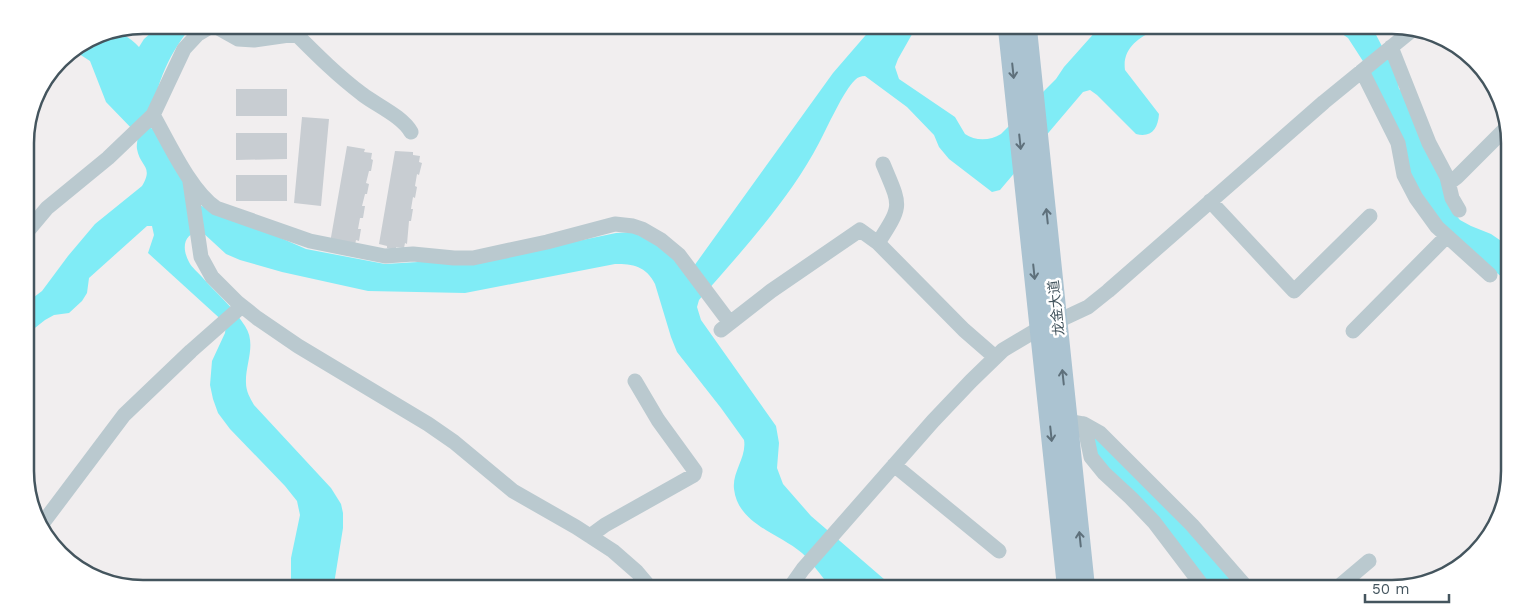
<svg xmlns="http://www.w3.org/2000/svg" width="1535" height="614" viewBox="0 0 1535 614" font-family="'Work Sans','Noto Sans SC',sans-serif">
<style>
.water{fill:#80ecf6}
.building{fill:#c8cdd2}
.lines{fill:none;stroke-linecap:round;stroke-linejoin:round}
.minor{stroke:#bac9cf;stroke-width:15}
.major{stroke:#abc3d1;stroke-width:20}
.oneway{stroke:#5e707b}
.labels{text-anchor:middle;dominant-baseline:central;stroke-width:5;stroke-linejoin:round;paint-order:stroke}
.street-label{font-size:14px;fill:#44555e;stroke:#fff}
.rim{fill:none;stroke:#44555e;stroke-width:2.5}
</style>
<rect width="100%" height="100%" fill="#f1eeef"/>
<path class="water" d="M160,25H188L190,28C166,59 154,88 151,128L155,130L200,205L219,215L274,235L306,249L385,264L501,257L616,233L633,232L694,266L833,73L871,29H915L898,59L895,67L899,79L955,117L965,134C975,141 990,141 1001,134L1056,79L1064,67L1097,30H1155C1138,38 1122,49 1125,70L1159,114C1158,129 1151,138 1136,134L1097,95L1090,90L1083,92L1000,190L992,192L949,159L939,147L934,135L907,107L865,76C861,76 858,77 855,80C844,90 827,128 819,143C789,200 742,251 699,300L697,307L701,320L776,426L779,443L777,468L783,484L811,516L892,586H830C821,576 812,562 802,553C778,533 738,524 734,489C732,472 747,457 744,440L721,408L677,352L671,337L655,284C646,266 633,264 615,264L465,293L368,291L282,272L240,260L226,254L201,231C184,233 181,247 189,262C192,268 198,272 202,277C216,293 234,308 245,326C257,344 245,365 246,383C246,391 250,398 254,405L331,488L341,504L343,513V528L334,584H291V558L300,515L297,501L285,486L230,429L218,413L213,399L210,385L212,361L225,333L226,324L148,253L154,235L152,226H147L89,278L87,293L82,301L69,313L54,315L45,320L26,335V299L34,297L42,291L68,256L95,224L142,186C154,166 140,167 137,149C136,143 139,140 136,133L106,102L90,61L73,50C98,34 115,21 139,47L144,39Z
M1338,31H1374L1396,73L1399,89L1405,93L1446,183L1449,207L1460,220L1471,226L1491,234L1507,245V281L1464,247L1426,209L1412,180L1370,72L1348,38Z
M1096,438L1170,507L1241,588H1212L1186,555L1094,453L1092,439Z"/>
<path class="building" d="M236,89H287V116H236Z
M302,117L329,119L321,206L294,203Z
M236,133H287V159L236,160Z
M347,146L365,149L364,152L372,153L371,159L373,160L371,171H369L366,183L369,184L367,194H365L362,206H365L363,218H360L358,229H361L359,241L356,240L355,245L330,243Z
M395,151L413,152V155L420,156L419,162L422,163L419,175L417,174L415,186L417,187L415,198L413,197L411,209H413L411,221H409L407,244L405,243L404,248L396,247V250L387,248V246L379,244Z
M236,175H287V201H236Z"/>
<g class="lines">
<path class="minor" d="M213,25L238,39L254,40L296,34L303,26
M296,34C317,55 338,76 362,94C376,105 402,116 411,132
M1391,47L1429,143L1447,177L1452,198L1459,210
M1362,71L1398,143L1404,175L1416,198L1437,227L1490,275
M153,115C169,143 190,190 216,208L310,241L385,256L413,254L454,258H473L547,242L615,224L633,226L642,229L661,240L679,255L730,323
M190,182L201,257L212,277L237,302L257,318L298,346L428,424L454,442L513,491L576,527L613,551L637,572L648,585
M1449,183L1457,177L1508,126
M1210,201L1294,291L1370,216
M26,233L47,208L108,158L153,115L184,49L198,34L213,25
M878,243C903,204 901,207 883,164
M1058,321L1088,307L1108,291L1324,102L1411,31
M721,330L771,291L860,230L878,243L964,330L995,357
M1353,331L1447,236
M1068,421L1084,424L1100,433L1192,525L1247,588
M1084,424L1091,457L1104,473L1131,498L1154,522L1204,588
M894,465L999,551
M42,524L124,415L191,351L242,306
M590,536L605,525L694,475L695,471L658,420L635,381
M791,586L803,569L933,421L971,381L1003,350L1040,328
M1337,588L1369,561"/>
<path class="major" d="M1008,29L1067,587
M1027,29L1085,587"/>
</g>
<defs><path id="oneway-shaft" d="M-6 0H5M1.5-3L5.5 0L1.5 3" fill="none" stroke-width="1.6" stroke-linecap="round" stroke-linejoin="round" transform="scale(1.25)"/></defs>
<g class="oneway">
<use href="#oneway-shaft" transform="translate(1013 71) rotate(84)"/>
<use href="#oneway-shaft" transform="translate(1020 142) rotate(84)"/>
<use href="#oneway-shaft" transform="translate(1047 216) rotate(-96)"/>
<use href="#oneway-shaft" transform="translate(1034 272) rotate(84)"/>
<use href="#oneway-shaft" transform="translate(1063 377) rotate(-96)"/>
<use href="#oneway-shaft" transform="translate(1051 434) rotate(84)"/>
<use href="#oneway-shaft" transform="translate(1080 539) rotate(-96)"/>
</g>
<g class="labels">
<g class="street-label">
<text transform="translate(1056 308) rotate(-96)">龙金大道</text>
</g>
</g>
<path d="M0 0H1535V614H0ZM143 34H1392A109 109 0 0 1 1501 143V471A109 109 0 0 1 1392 580H143A109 109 0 0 1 34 471V143A109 109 0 0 1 143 34Z" fill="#fff" fill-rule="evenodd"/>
<path class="rim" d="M143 34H1392A109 109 0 0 1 1501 143V471A109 109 0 0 1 1392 580H143A109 109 0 0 1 34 471V143A109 109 0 0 1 143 34Z"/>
<path d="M1365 594v8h84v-8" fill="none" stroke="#44555e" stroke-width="2.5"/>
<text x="1372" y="594" font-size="15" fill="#44555e" stroke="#ffffff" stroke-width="4" paint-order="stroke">50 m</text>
</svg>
